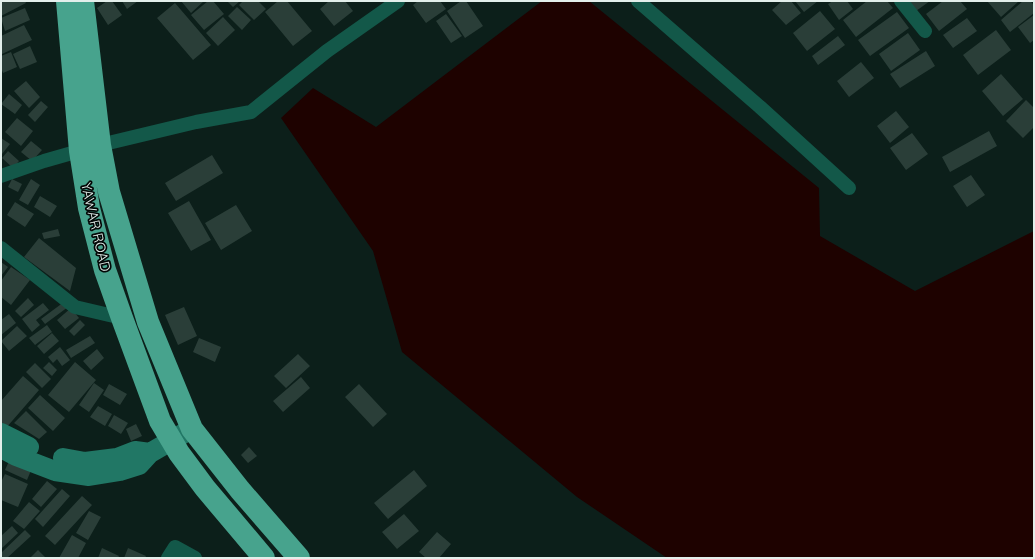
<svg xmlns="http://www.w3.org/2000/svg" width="1035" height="559" viewBox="0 0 1035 559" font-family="Quicksand,sans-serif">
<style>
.water{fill:#1e0200}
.building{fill:#2a3e38}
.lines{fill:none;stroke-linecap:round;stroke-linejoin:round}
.street{stroke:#135849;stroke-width:14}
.secondary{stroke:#217765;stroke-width:20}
.highway{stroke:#47a38d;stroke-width:22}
.labels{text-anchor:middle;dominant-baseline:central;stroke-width:3.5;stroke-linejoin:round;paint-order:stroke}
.street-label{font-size:14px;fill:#e3efeb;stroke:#020706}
</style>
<rect width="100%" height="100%" fill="#0c1f1a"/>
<path class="water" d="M542,1H589L819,188L820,236L915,291L1034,231V558H667L577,497L402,352L373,251L281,118L313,88L376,127Z"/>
<path class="building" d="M4,1H25L26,3L1,16V3Z
M107,1H112L122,15L108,25L97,8Z
M122,1H138L127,9Z
M181,1H204L191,13Z
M208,1H213L224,14L204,30L191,15Z
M227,1H240L233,7Z
M243,1H258L266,9L254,20L239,5Z
M278,1H287L312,31L293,46L265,12Z
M329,1H345L353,11L334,26L320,9Z
M418,1H440L446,9L426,23L413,5Z
M461,1H466L483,26L465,38L447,11Z
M782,1H791L801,13L786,25L772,10Z
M795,1H818L804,12Z
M833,1H847L853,9L839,20L828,4Z
M867,1H887L893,8L856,37L843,20Z
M909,1H930L916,11Z
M943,1H960L967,9L939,31L926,14Z
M987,1H1019L1001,17Z
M1023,1H1030L1034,5V13L1010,32L1001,20Z
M175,3L211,45L193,60L157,18Z
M237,7L251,20L242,30L228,16Z
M25,8L30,20L5,31L1,18Z
M820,11L835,29L807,51L793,33Z
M897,12L909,28L870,56L858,40Z
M446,14L462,36L451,43L436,21Z
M1034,15V40L1030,43L1018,27Z
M223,17L235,30L218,46L206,33Z
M967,18L977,31L953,48L943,35Z
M24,25L32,40L2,54L1,36Z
M996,30L1011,50L978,75L963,55Z
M908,33L920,50L891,71L879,54Z
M838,36L845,45L818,65L812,56Z
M30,46L37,62L20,69L13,54Z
M926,51L935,66L900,88L890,74Z
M11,52L17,67L3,73L1,68V56Z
M861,62L874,78L849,97L837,81Z
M1001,74L1023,99L1003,116L982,91Z
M26,81L40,97L29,108L14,91Z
M9,94L22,105L15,114L1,104Z
M1026,100L1034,108V127L1023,138L1006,121Z
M41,101L48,107L35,122L28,115Z
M896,111L909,127L890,143L877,126Z
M17,118L33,131L21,146L5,132Z
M989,131L997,146L950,172L942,157Z
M912,133L928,154L906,170L890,148Z
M1,138L10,144L2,154L1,153Z
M31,141L42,150L32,161L21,152Z
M8,151L19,161L13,168L2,158Z
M212,155L223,173L176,201L165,183Z
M971,175L985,195L967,207L953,186Z
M12,179L22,184L18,192L8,187Z
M31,179L40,185L28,205L19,200Z
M40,196L57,206L50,217L34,207Z
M189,201L211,240L191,251L168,213Z
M15,202L34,214L25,227L7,215Z
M236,205L252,231L221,250L205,223Z
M58,229L60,236L44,239L42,233Z
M39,238L76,268L70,291L24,257Z
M1,262L8,267L1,276Z
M11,267L30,280L11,305L1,297V281Z
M28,298L34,305L21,317L15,311Z
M64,302L68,307L45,324L41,319Z
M43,303L49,310L36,320L40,325L32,332L22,319Z
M184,307L197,336L178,345L165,315Z
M71,308L79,318L65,329L57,320Z
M9,314L16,323L1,335V320Z
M80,320L85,325L74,336L69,331Z
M47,325L52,332L35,345L29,338Z
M17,326L27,336L9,351L1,341Z
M52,333L59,341L44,354L37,346Z
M90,336L95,343L71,358L66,350Z
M199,338L221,347L215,362L193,352Z
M60,347L70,360L62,366L57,359L53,363L48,357Z
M97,349L104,358L91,370L83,361Z
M298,354L310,366L286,388L274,376Z
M49,362L57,370L52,376L43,368Z
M75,362L96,380L69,412L48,395Z
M35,363L51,379L42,388L26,372Z
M23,376L39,390L6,428L1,423V401Z
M301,377L310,388L283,412L273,401Z
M94,383L104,390L89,412L79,405Z
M109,384L127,394L120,405L103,395Z
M359,384L387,414L373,427L345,397Z
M40,395L65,418L53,431L28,408Z
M98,406L112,414L105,426L90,417Z
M26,411L47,432L39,439L14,423Z
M114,415L128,423L121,434L108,426Z
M136,424L142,436L131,441L126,429Z
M249,447L257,456L248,463L241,455Z
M10,459L32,468L27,480L5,470Z
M414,470L427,486L388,519L374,503Z
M5,474L28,484L18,507L1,500V482Z
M47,481L57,489L41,507L32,499Z
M62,489L70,496L43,527L35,519Z
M82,496L92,505L55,545L45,536Z
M29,502L40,511L24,529L13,521Z
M89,511L101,517L88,540L76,533Z
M404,514L419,531L397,549L382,532Z
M12,526L18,533L1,549V536Z
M25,530L31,536L7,558H1V553Z
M437,532L451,544L439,558H426L419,552Z
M72,535L86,543L78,558H59Z
M102,548L119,556L118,558H98Z
M128,548L146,556L145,558H124Z
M38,550L45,557L30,558Z"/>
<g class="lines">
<path class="street" d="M638,1L760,107L849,188
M901,1L925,31
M1,176L44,161L100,145L196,122L251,112L327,51L398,1
M1,248L75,307L122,318
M168,558L175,547L195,558"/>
<path class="secondary" d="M1,433L29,447
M1,448L16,456L55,471L89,476L120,471L139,465L150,453L186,432
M63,458L85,462L117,458L135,451L150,453"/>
<path class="highway" d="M67,1L80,151L89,208L105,270L122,318L160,421L179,453L205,488L264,558
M83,1L100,145L109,192L148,322L192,429L240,490L299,558"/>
</g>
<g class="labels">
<g class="street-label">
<text transform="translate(96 227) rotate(77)">YAWAR ROAD</text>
</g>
</g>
<rect width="1035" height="559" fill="none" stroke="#e3efeb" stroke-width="4"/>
</svg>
